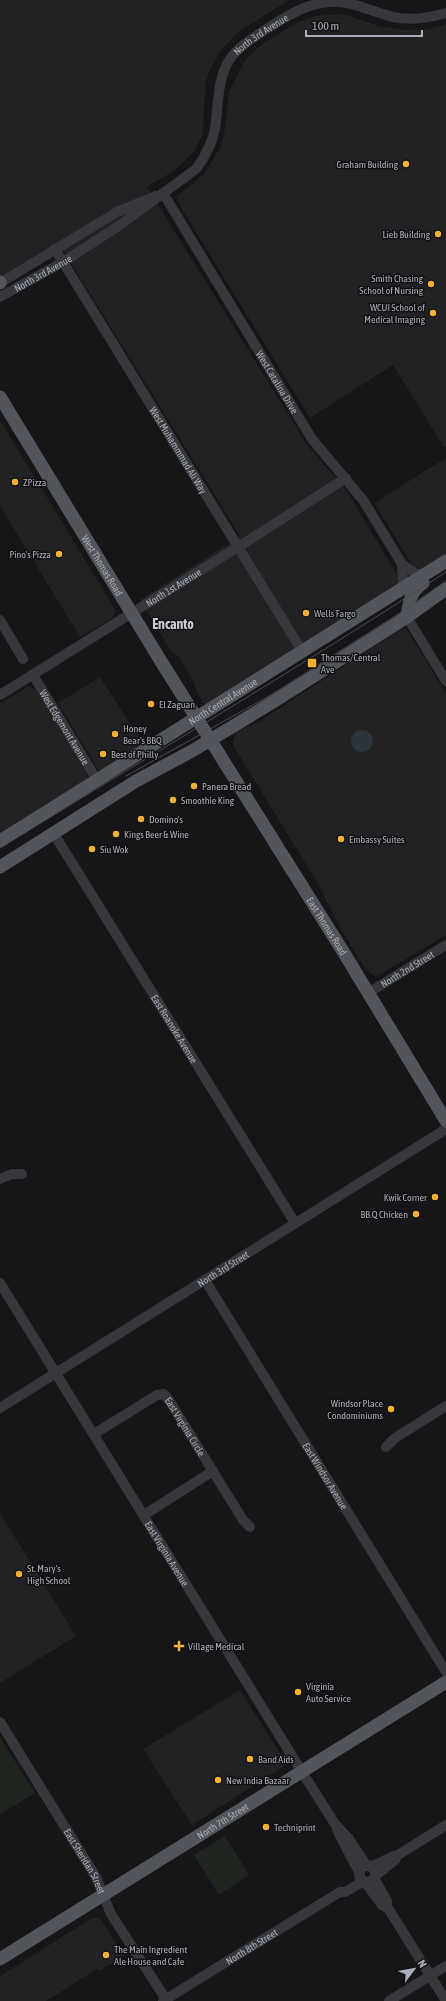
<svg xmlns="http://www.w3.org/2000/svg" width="446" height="2001" viewBox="0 0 446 2001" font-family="'Asap Condensed',sans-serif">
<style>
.built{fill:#222225}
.green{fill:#1e261f}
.water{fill:#2c353c}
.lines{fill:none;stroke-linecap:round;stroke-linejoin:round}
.minor{stroke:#37383d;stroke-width:10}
.major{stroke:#53555c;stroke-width:13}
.tram{stroke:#4a4c52;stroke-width:1}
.poi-dot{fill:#f2b134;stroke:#111113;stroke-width:1.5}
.labels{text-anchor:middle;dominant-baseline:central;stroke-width:3;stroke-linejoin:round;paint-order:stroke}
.street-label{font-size:10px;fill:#a8adb8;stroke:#111113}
.poi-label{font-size:10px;fill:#a8adb8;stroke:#111113;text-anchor:start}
.district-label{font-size:14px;font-weight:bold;fill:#c9ccd4;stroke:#111113}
</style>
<rect width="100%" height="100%" fill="#161618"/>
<path class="built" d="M0,0H289L237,33L220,51L209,72L206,82L203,126L202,136L194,152L175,170L147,187L308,446L347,491L402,583L206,705L202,702L191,677L179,657L171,651L140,600L240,536L58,242L0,277Z
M343,14L379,26L405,30L428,29L446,24V446L444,447L393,365L310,418L177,201V196L204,174L220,148L224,134L229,92L244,62L263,43L298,22L314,16Z
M0,420L115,609V613L112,618L80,637L0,506Z
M446,458V557L424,572L414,568L374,503Z
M402,628L407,630L446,693V935L376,977L366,970L338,924L317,882L234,747L233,742L236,733L239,730L257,723Z
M100,677L145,747L99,771L58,703Z
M29,686L36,690L86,771L88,778L87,782L0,837V703Z
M0,1513L76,1636L0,1683Z
M240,1690L285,1761L284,1766L192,1825L143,1749Z
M92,1918H100L124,1956L99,1971L97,1969L46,2001H0V1976Z"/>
<path class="green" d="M0,1737L35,1793L0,1814Z
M225,1836L249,1875L219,1895L194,1855Z"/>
<path class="water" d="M351 741a11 11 0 1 1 22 0a11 11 0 1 1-22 0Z"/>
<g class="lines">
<g class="minor">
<path id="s1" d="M163,193L312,439L363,500L402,564L416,574H426"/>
<path id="s2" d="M55,249L302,651"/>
<path d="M0,283L117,212L156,196"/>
<path id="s3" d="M0,297L63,262L120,225L196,169C205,157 212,144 215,129C219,104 216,78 232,56C243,43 259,34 273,25C290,14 307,4 328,2C352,0 371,12 393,17C411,21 428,18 446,13"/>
<path d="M401,591L403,583L402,564"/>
<path d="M407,617L446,681"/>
<path d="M0,620L23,659"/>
<path id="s4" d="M33,675L97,780"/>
<path id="s5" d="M0,695L246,542L346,478"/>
<path id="s6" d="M54,834L295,1223"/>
<path id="s7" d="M368,993L446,945"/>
<path d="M0,1179L12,1174H22"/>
<path id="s8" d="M205,1280L446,1672"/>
<path id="s9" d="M0,1283L302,1772L335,1824L349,1839L367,1866"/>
<path id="s10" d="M0,1408L446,1129"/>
<path id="s11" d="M94,1434L157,1395L164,1394L169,1400L243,1520L250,1527"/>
<path d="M386,1447L395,1438L446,1406"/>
<path d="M144,1515L213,1471"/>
<path id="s12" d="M0,1722L96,1877L111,1914L167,2001"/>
<path d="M337,1830L360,1874"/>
<path d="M370,1866C380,1865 387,1857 398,1855L446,1825"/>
<circle cx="367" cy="1874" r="8"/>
<path d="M375,1876L396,1859"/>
<path d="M374,1878L387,1901V1906"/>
<path d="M364,1881L382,1905L388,1908L446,2001"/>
<path id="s13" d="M163,2001L340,1892H345L364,1881"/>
<path d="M389,2001L446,1966"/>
</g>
<g class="major">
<path d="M0,283V282"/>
<path id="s14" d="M0,397L162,663L344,953L446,1121"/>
<path d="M407,617C409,602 410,592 423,583"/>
<path id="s15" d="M0,841L446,561"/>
<path d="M0,867L136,781L192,751L273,702L407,617L446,589"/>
<path id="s16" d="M0,1959L446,1682"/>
</g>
<path class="tram" d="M126,776L271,695L403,611L446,581
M0,848C149,756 299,668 446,572"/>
</g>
<g class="poi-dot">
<circle cx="406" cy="164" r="4"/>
<circle cx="438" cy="234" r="4"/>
<circle cx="431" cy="284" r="4"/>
<circle cx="433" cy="313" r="4"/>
<circle cx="15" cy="482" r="4"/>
<circle cx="59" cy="554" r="4"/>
<circle cx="306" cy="613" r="4"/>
<rect x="307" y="658" width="10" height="10" rx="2"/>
<circle cx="151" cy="704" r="4"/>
<circle cx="115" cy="734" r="4"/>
<circle cx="103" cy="754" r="4"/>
<circle cx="194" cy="786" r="4"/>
<circle cx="173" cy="800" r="4"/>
<circle cx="141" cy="819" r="4"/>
<circle cx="116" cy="834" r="4"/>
<circle cx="341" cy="839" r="4"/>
<circle cx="92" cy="849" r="4"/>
<circle cx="435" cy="1197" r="4"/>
<circle cx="416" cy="1214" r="4"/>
<circle cx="391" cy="1409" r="4"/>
<circle cx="19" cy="1574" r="4"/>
<path d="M177 1640h4v4h4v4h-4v4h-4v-4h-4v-4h4z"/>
<circle cx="298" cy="1692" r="4"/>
<circle cx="250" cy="1759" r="4"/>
<circle cx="218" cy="1780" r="4"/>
<circle cx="266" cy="1827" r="4"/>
<circle cx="106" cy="1955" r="4"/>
</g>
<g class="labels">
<g class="street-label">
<text stroke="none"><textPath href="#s3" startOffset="391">North 3rd Avenue</textPath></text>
<text stroke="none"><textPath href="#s3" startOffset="49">North 3rd Avenue</textPath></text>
<text stroke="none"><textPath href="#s1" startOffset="221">West Catalina Drive</textPath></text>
<text stroke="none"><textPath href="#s2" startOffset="236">West Muhammmad Ali Way</textPath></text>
<text stroke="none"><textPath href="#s14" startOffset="197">West Thomas Road</textPath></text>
<text stroke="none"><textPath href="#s5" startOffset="204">North 1st Avenue</textPath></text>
<text stroke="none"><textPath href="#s15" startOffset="263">North Central Avenue</textPath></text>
<text stroke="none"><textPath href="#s4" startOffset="61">West Edgemont Avenue</textPath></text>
<text stroke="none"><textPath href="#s14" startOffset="622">East Thomas Road</textPath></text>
<text stroke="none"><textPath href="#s7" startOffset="46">North 2nd Street</textPath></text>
<text stroke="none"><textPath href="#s6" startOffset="229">East Roanoke Avenue</textPath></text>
<text stroke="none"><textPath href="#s10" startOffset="263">North 3rd Street</textPath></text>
<text stroke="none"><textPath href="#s11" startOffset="120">East Virginia Circle</textPath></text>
<text stroke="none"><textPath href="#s8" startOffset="230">East Windsor Avenue</textPath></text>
<text stroke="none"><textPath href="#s9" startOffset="318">East Virginia Avenue</textPath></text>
<text stroke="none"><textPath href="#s16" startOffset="262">North 7th Street</textPath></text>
<text stroke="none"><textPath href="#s12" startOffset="163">East Sheridan Street</textPath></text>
<text stroke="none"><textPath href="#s13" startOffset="104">North 8th Street</textPath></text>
</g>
<g class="poi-label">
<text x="398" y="164" text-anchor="end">Graham Building</text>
<text x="430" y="234" text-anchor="end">Lieb Building</text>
<text x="423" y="278" text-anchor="end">Smith Chasing<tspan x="423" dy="12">School of Nursing</tspan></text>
<text x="425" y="307" text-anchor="end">WCUI School of<tspan x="425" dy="12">Medical Imaging</tspan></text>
<text x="23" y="482">ZPizza</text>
<text x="51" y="554" text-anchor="end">Pino's Pizza</text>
<text x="314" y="613">Wells Fargo</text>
<text x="321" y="657">Thomas/Central<tspan x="321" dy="12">Ave</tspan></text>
<text x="159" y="704">El Zaguan</text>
<text x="123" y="728">Honey<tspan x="123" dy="12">Bear's BBQ</tspan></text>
<text x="111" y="754">Best of Philly</text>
<text x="202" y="786">Panera Bread</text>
<text x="181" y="800">Smoothie King</text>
<text x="149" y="819">Domino's</text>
<text x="124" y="834">Kings Beer &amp; Wine</text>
<text x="349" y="839">Embassy Suites</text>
<text x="100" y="849">Siu Wok</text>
<text x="427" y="1197" text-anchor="end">Kwik Corner</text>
<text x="408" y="1214" text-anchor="end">BB.Q Chicken</text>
<text x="383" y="1403" text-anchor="end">Windsor Place<tspan x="383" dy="12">Condominiums</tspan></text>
<text x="27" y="1568">St. Mary's<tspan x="27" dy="12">High School</tspan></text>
<text x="188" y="1646">Village Medical</text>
<text x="306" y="1686">Virginia<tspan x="306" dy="12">Auto Service</tspan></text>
<text x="258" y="1759">Band Aids</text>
<text x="226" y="1780">New India Bazaar</text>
<text x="274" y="1827">Techniprint</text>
<text x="114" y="1949">The Main Ingredient<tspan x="114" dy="12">Ale House and Cafe</tspan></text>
</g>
<g class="district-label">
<text x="173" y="624">Encanto</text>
</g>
</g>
<g transform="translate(414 1969) rotate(58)" stroke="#111113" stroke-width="3" paint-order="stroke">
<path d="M0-3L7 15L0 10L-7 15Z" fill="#a8adb8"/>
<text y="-6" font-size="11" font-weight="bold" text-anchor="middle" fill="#a8adb8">N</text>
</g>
<path d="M306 30v6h116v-6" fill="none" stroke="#a8adb8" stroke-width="2"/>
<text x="312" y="30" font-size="12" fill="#a8adb8" stroke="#111113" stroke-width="3" paint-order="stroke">100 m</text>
</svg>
